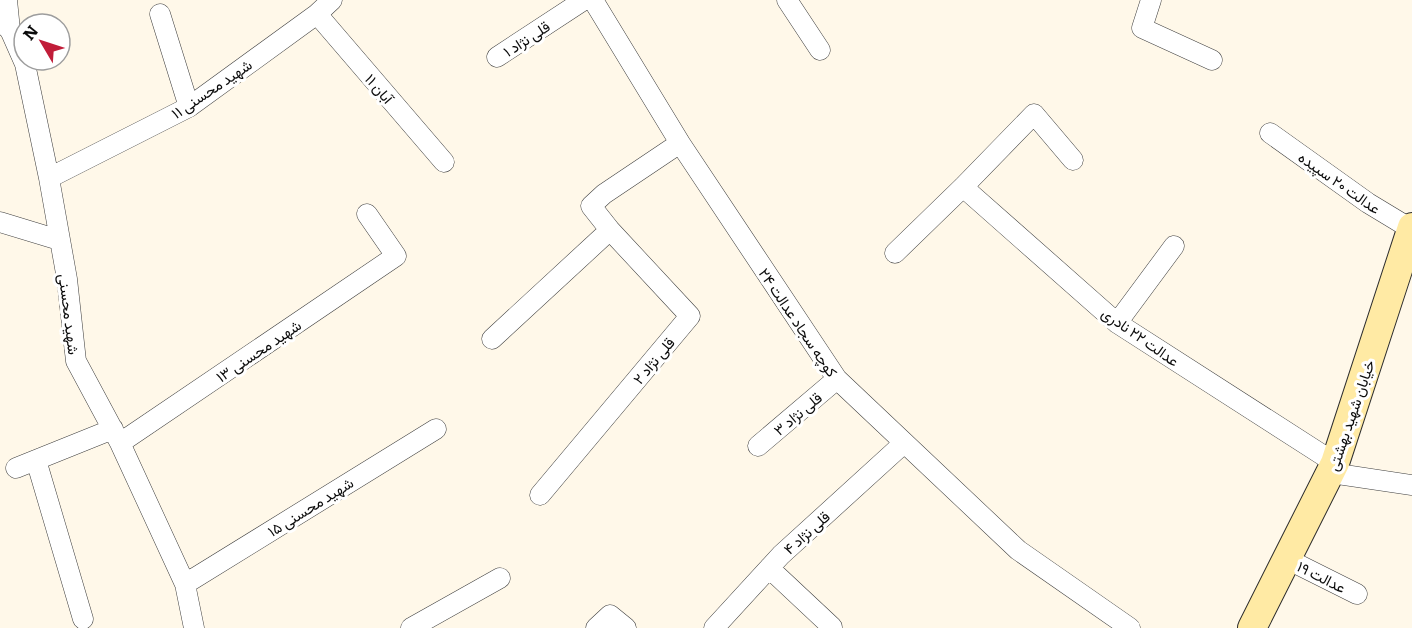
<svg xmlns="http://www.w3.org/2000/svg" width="1412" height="628" viewBox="0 0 1412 628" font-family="Literata,Vazirmatn,serif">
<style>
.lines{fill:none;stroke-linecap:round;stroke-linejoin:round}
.street-casing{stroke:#3e3e3e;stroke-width:21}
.secondary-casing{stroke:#2d2d2d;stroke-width:30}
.street{stroke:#fff;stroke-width:20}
.secondary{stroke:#ffeaa4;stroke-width:28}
.labels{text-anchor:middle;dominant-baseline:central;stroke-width:6;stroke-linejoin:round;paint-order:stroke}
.street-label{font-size:15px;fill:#0b0b0b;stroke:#fff}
</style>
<rect width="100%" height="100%" fill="#fff8e9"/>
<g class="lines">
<g class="street-casing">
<path id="street" d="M7,0L10,30
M593,0L680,143L837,379L1018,550L1130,628
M787,0L820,50
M1151,0L1142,28L1212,60
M160,14L189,107
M317,14L444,162
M0,21L10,30L25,64L49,178L67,279L76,361L120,443L185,584L194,628
M497,57L584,0
M1270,133L1368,203L1411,229
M49,178L189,107L317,14L332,0
M963,187L1117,323L1335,463
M0,222L59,240
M895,253L963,187L1034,114L1073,160
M1117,323L1174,246
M492,339L610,230
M120,443L396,256L367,214
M758,446L837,379
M36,460L83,619
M16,468L113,429
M1331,473L1412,485
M540,495L690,316L610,230L591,206L604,194L680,143
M1287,559L1357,594
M769,568L832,627
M185,584L436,429
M411,628L500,578
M596,628L610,615L626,628
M714,628L781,555L904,443"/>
</g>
<g class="secondary-casing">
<path id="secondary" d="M1252,628L1335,463L1412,227"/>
</g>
<use href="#street" class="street"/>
<use href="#secondary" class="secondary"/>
</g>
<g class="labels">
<g class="street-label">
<text transform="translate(526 38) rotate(-33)">قلی نژاد ۱</text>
<text transform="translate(211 88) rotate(-34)">شهید محسنی ۱۱</text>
<text transform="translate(380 88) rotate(49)">آبان ۱۱</text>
<text transform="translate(1340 182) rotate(35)">عدالت ۲۰ سپیده</text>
<text transform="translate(70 314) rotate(83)">شهید محسنی</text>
<text transform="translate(799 322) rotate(56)">کوچه سجاد عدالت ۲۴</text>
<text transform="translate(1141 336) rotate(35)">عدالت ۲۲ نادری</text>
<text transform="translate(258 350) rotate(-34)">شهید محسنی ۱۳</text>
<text transform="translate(653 360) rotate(-50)">قلی نژاد ۲</text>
<text transform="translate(797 413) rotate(-40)">قلی نژاد ۳</text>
<text transform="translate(1350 415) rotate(-71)">خیابان شهید بهشتی</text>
<text transform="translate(310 506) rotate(-32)">شهید محسنی ۱۵</text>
<text transform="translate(806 532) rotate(-42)">قلی نژاد ۴</text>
<text transform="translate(1322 576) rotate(27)">عدالت ۱۹</text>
</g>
</g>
<g transform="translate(42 42) rotate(309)"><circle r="28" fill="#ffffff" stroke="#9d9d9d" stroke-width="1.5"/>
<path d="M0-4.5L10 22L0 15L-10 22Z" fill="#c11d39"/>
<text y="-9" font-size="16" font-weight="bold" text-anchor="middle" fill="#0b0b0b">N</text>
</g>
</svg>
